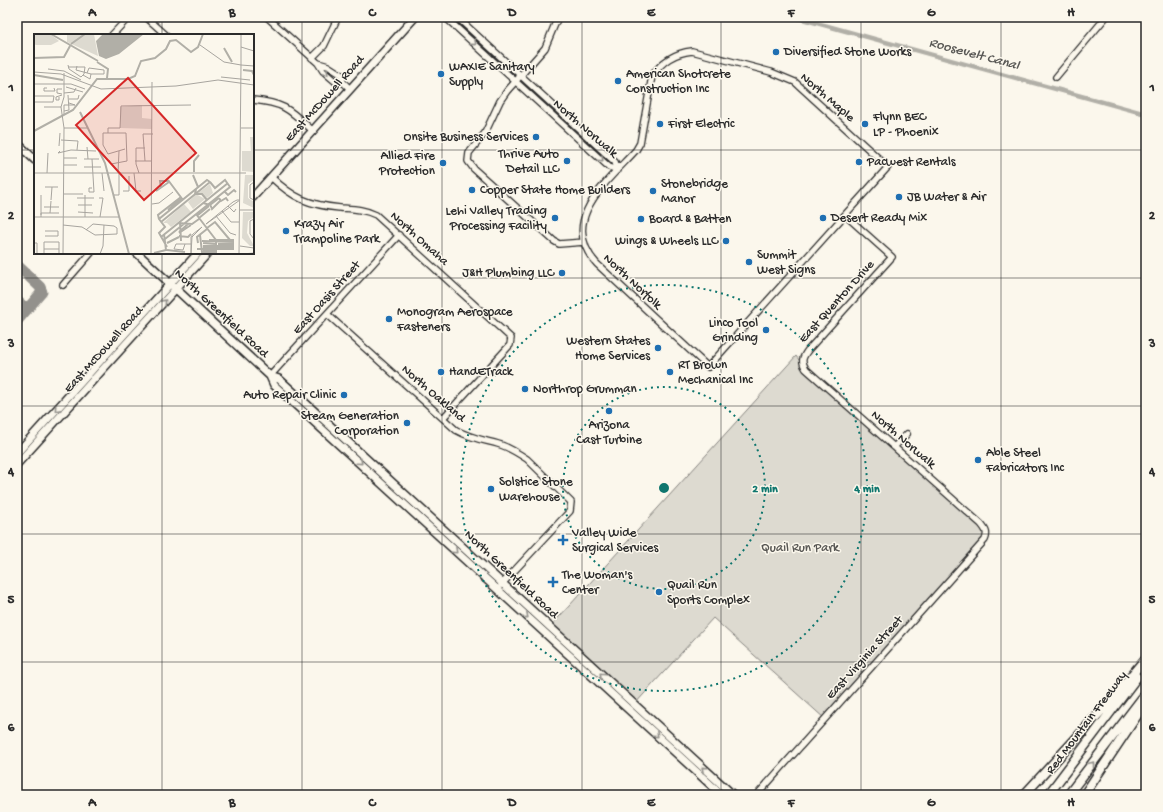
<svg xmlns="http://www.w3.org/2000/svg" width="1163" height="812" viewBox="0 0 1163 812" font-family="'Gochi Hand',sans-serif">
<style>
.green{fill:#dddad0;stroke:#84827e}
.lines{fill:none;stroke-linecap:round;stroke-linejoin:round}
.canal{stroke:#b1afa7;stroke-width:4.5}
.taxiway{stroke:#93918c;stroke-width:11}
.minor-casing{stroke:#2b2b2b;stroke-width:8}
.major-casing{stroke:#2b2b2b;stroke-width:10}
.highway-casing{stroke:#2b2b2b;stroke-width:11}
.minor{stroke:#fbf7ec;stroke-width:5.5}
.major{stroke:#fbf7ec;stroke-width:7}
.highway{stroke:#fbf7ec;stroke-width:8}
.oneway{stroke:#93918c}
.grid{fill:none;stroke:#2b2b2b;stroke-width:1;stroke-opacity:0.55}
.ring{fill:none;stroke:#0f766e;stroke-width:2;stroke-dasharray:2 4}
.poi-dot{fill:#1f6fb2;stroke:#fbf7ec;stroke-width:1.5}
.labels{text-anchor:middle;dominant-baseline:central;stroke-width:3;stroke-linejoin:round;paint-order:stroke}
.poi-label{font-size:13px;fill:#2b2b2b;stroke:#fbf7ec;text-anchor:start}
.street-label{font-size:13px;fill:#2b2b2b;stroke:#fbf7ec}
.park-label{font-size:13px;fill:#585754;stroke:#fbf7ec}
.water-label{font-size:14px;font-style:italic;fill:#5a5956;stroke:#fbf7ec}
.inset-river{fill:none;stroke:#b1afa7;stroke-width:2}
.inset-road{fill:none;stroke:#a8a59f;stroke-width:1}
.view{fill:#d62828;fill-opacity:0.15;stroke:#d62828;stroke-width:2}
.inset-edge{fill:none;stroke:#2b2b2b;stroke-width:2}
.centre{fill:#0f766e;stroke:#fbf7ec;stroke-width:2}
.ring-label{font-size:12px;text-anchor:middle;font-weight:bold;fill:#0f766e;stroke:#fbf7ec;stroke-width:3;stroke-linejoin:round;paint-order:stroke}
.neatline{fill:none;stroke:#2b2b2b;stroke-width:1.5}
.grid-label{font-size:13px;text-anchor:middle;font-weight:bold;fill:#2b2b2b}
</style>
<rect width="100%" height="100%" fill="#fbf7ec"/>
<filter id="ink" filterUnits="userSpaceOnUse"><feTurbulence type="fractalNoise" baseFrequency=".025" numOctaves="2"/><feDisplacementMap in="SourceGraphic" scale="8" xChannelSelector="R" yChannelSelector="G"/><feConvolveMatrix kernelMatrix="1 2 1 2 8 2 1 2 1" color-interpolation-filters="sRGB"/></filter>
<g filter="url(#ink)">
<path class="green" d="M796,356L806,369L981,524L987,536L825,719L713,618L634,705L550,627Z"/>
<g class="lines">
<path class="canal" d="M795,17L1146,114"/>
<path class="taxiway" d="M17,265L40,287L42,292L17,321
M17,301L24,307L30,306"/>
<g class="minor-casing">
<path id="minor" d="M146,17L166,35
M267,17L318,63
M445,17L609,167L618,170
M457,17L615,162L618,170
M558,17L545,48L507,91L500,101L485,133L469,153L468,161L474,169L554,241L559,244L584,242
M112,35L129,17
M692,51L771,72L795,82L888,167L708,367L597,264C557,221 608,181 636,150L640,143L652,76C662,61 674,53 692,51Z
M312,58L324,46L338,17
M1056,77L1106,17
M343,82L337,83L323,71L318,63L328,66L342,75L343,82L350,89
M253,100C285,103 290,110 313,131
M271,177C293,198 309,205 340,208C353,209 364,209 376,215L511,338L510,345L443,418
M63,285L91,253
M327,314L456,430C470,438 483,440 498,444C509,447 518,453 527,459L571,502L570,511L501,585
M270,376L399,235
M894,447L907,434
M757,795L985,540C988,533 986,530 981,524L806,369C801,361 802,358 808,350L892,257L845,215"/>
</g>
<g class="major-casing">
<path id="major" d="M17,143L35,160
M253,197L415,17
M137,253L270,376L279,379L336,431L733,795
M270,376L274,385L722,795
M17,453L198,253
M17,464L208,253"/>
</g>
<g class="highway-casing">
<path id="highway" d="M1024,795L1104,708L1146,658
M1048,795L1137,677
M1068,795L1146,693
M1084,795L1146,702"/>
</g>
<use href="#minor" class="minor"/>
<use href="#major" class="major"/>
<use href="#highway" class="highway"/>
</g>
<defs><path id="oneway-chevron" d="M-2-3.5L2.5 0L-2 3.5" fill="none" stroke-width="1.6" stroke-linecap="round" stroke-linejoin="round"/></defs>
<g class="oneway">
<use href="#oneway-chevron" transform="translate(474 43) rotate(42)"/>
<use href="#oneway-chevron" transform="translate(326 73) rotate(45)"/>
<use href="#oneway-chevron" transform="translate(601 159) rotate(43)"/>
<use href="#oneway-chevron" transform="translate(164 302) rotate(-48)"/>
<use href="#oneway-chevron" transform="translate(57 409) rotate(132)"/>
<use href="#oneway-chevron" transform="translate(360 462) rotate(42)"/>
<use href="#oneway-chevron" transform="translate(455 551) rotate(43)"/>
<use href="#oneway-chevron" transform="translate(526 616) rotate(42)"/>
<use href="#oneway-chevron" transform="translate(602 675) rotate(-137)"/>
<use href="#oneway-chevron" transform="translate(656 735) rotate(42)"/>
<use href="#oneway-chevron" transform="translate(1092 764) rotate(-52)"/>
<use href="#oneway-chevron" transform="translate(704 769) rotate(-138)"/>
</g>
</g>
<path class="grid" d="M162,17V35M302,17V795M442,17V795M582,17V795M721,17V795M861,17V795M1001,17V795M17,150H35M253,150H1146M162,253V795M17,278H1146M17,406H1146M17,534H1146M17,662H1146"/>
<g class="ring">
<circle cx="664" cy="488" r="101"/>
<circle cx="664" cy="488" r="203"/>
</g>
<g class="poi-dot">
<circle cx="776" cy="52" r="4"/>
<circle cx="441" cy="74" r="4"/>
<circle cx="618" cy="81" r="4"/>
<circle cx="660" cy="124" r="4"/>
<circle cx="865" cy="124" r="4"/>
<circle cx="536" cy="137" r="4"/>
<circle cx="567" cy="161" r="4"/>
<circle cx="859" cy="162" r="4"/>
<circle cx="443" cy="163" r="4"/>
<circle cx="472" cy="190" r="4"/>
<circle cx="653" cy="191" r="4"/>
<circle cx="899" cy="197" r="4"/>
<circle cx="555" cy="218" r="4"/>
<circle cx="823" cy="218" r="4"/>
<circle cx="641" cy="219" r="4"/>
<circle cx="286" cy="231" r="4"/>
<circle cx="726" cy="241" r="4"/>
<circle cx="749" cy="262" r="4"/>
<circle cx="562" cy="273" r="4"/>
<circle cx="389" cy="319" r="4"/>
<circle cx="766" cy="330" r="4"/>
<circle cx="658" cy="348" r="4"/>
<circle cx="441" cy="372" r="4"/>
<circle cx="670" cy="372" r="4"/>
<circle cx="525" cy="389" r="4"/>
<circle cx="344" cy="395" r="4"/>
<circle cx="609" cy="411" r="4"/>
<circle cx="407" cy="423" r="4"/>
<circle cx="978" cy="460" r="4"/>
<circle cx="491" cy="489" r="4"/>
<path d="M561 534h4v4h4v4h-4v4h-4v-4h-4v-4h4z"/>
<path d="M551 576h4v4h4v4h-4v4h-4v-4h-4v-4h4z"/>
<circle cx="659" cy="592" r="4"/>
</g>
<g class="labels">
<g class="poi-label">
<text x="784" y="52">Diversified Stone Works</text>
<text x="449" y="67">WAXIE Sanitary<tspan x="449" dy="15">Supply</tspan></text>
<text x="626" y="74">American Shotcrete<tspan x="626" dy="15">Construction Inc</tspan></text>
<text x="873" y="117">Flynn BEC<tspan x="873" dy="15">LP - Phoenix</tspan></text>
<text x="668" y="124">First Electric</text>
<text x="528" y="137" text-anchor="end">Onsite Business Services</text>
<text x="559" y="154" text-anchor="end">Thrive Auto<tspan x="559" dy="15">Detail LLC</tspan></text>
<text x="435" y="156" text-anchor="end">Allied Fire<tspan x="435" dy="15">Protection</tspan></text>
<text x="867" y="162">Pacwest Rentals</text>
<text x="661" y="184">Stonebridge<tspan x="661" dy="15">Manor</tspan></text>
<text x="480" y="190">Copper State Home Builders</text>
<text x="907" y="197">JB Water &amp; Air</text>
<text x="547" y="211" text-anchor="end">Lehi Valley Trading<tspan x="547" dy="15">Processing Facility</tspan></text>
<text x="831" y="218">Desert Ready Mix</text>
<text x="649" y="219">Board &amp; Batten</text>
<text x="294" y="224">Krazy Air<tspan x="294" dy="15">Trampoline Park</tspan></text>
<text x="718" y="241" text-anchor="end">Wings &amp; Wheels LLC</text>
<text x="757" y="255">Summit<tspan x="757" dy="15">West Signs</tspan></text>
<text x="554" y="273" text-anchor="end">J&amp;H Plumbing LLC</text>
<text x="397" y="312">Monogram Aerospace<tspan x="397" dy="15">Fasteners</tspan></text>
<text x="758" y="323" text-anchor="end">Linco Tool<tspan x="758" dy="15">Grinding</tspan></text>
<text x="650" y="341" text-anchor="end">Western States<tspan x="650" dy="15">Home Services</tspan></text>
<text x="678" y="365">RT Brown<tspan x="678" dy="15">Mechanical Inc</tspan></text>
<text x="449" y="372">HandETrack</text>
<text x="533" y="389">Northrop Grumman</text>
<text x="336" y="395" text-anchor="end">Auto Repair Clinic</text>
<text x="399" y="416" text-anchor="end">Steam Generation<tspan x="399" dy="15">Corporation</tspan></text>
<text x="609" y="425" text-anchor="middle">Arizona<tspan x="609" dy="15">Cast Turbine</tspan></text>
<text x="986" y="453">Able Steel<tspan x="986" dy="15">Fabricators Inc</tspan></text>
<text x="499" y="482">Solstice Stone<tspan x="499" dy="15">Warehouse</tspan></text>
<text x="572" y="533">Valley Wide<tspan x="572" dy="15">Surgical Services</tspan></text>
<text x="562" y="575">The Woman's<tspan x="562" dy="15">Center</tspan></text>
<text x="667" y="585">Quail Run<tspan x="667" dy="15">Sports Complex</tspan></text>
</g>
<g class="street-label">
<text transform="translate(827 98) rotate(41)">North Maple</text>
<text transform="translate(325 99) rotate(-48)">East McDowell Road</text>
<text transform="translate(585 129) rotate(41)">North Norwalk</text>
<text transform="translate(419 239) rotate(42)">North Omaha</text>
<text transform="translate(632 282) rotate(43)">North Norfolk</text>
<text transform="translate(327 298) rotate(-48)">East Oasis Street</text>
<text transform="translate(837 302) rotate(-48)">East Quenton Drive</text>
<text transform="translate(221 314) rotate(43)">North Greenfield Road</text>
<text transform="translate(104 350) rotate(-48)">East McDowell Road</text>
<text transform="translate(433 394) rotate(41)">North Oakland</text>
<text transform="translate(903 440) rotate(41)">North Norwalk</text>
<text transform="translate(511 575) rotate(43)">North Greenfield Road</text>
<text transform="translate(865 658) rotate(-48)">East Virginia Street</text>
<text transform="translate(1087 723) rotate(-53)">Red Mountain Freeway</text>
</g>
<g class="park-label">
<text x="800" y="548">Quail Run Park</text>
</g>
<g class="water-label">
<text transform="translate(974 55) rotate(15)">Roosevelt Canal</text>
</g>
</g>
<g transform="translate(34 34)">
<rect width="220" height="220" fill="#fbf7ec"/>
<path d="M0,0H16L25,7L17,11H2L0,10ZM33,0H60L64,22L33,8ZM108,71V84L118,85V95L86,94V73ZM216,103H220V138L208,137V117H217ZM211,141H220V146L214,150V164L220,168V174L209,169ZM176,150L179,159L173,164L164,159ZM162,160L171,165L159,175L154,168ZM150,170L157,178L137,193L133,189H129ZM209,178H220V183L214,187L213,199L220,212H216L208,204Z" fill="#dddad0"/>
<path d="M69,0L108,1L110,0L85,20L72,25L65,22L62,7Z" fill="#b1afa7"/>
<path class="inset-river" d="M17,0L64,27M37,10L51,0M190,14L198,28M0,24L30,23L36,12M63,28L74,35L73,44M209,36L218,37L220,41M0,41L29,46M46,78L71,129L95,220M0,97L39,76L63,45H94L101,42L107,27L121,24L132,15L136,7L142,6L157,18L164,13L169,0M160,138V127L165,121M159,141L164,153M134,146L149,166M127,154L126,147H134M162,155L161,160H168L173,166M122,157L135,148M190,157L194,161L200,156L202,158M185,164L187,167L192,164L194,167M169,169L176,171L185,164M176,170L178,175L187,166M134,176L148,164M162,180L182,206V219L168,218L166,201M164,181L175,172M165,184L176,175M125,185L124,181L147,163M127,188L176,148M146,188L147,207M144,189L158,190L165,185M173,194L181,188L196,206M145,198L154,190M145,199L157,191M145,202L154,203L157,200M127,203L194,149M131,205L196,153L191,146L181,154L176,148M175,206H200M168,207L200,208M133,209L145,203M164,209L163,203L173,195M169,209L181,210M184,210H200M169,212H200M133,213L125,199L131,193L125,185L173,146L176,148M169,213H200M163,215H200M133,216L151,218M169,217H182M120,219L132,216L130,200"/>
<path class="inset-road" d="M166,11L190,28L207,31V0M207,13L220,17M34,31L35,35L47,43L50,40L51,33H34M207,31L220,32M43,32L42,36L57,40H70V36L55,34L53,39M14,35L30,37L47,46M0,38L27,40L67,55L142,52L184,46L220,51M49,41L56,45L57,40M187,43L216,46M0,50H37L51,55M32,53L49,58M13,54H10V57H21L20,54M28,55H23V59L28,60M30,59L40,58L42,54M0,62H20L19,68H0M25,63V66H22V63L28,61M35,65H44L45,61M10,73H27M30,77L35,76L34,61M30,80V71H41L35,69M30,94H53M207,94H220M74,99V94H86L87,72L157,71M27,106L44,107L43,116M25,112L26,99M53,113L54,125M26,117L24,119L37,116L62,117M30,124H43M50,125H65M58,125L60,158H55V154H58M75,126L77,130L93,127L92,99H69V111L74,120L91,115M101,127H118M111,127L109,100H119M30,131H43M50,133H67M0,139H212M13,139L14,119M68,139L70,157M84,139L85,117M100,139L102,157H107M105,139L102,130V114H111M220,148L216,151V164L220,166M11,153H24M89,157H95V142M30,160H49M80,161H85V139M43,164H60M65,164H69L66,183M17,166L18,153M203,166H206L172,190L199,168ZM118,170L125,169L139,158M44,171H58M194,172L200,178L202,175M10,173H25M206,176H220M188,177L197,188H205M44,178L59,179M16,179L17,167M7,181V179H25M182,182L196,199L202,201M0,183H85M7,183V161M51,183V161M220,185L216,187V200L220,205M220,185V200M29,191L48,193L61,201L83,200M52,196L59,190L80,192L83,194V200M11,197H24V202H11M0,209H3V220M151,210L149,216L140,215L142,210H157M206,212L220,214M10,215H25M10,220V208H25V220M29,220L30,94L27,73L30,63V39M66,220L69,212L70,191M117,220L118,48M157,220V203L159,200L168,193L158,203L157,220M205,220L207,31M208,220L220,219"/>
<path class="view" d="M94,44L162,119L110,166L42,91Z"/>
<rect width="220" height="220" class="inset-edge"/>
</g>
<circle cx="664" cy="488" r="6" class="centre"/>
<g class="ring-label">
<text x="765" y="492">2 min</text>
<text x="867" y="492">4 min</text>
</g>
<rect width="1163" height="812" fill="none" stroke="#fbf7ec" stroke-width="44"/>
<rect x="22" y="22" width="1119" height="768" class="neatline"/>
<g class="grid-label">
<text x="92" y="16">A</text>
<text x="232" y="16">B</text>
<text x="372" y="16">C</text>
<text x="512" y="16">D</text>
<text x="651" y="16">E</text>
<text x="791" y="16">F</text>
<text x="931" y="16">G</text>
<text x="1071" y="16">H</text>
<text x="11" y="91">1</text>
<text x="1152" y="91">1</text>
<text x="11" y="219">2</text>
<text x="1152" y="219">2</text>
<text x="11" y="347">3</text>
<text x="1152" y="347">3</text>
<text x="11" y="475">4</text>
<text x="1152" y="475">4</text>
<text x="11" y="603">5</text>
<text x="1152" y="603">5</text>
<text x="11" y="731">6</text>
<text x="1152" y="731">6</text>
<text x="92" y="806">A</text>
<text x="232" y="806">B</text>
<text x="372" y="806">C</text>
<text x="512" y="806">D</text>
<text x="651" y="806">E</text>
<text x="791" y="806">F</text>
<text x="931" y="806">G</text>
<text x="1071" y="806">H</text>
</g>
</svg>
